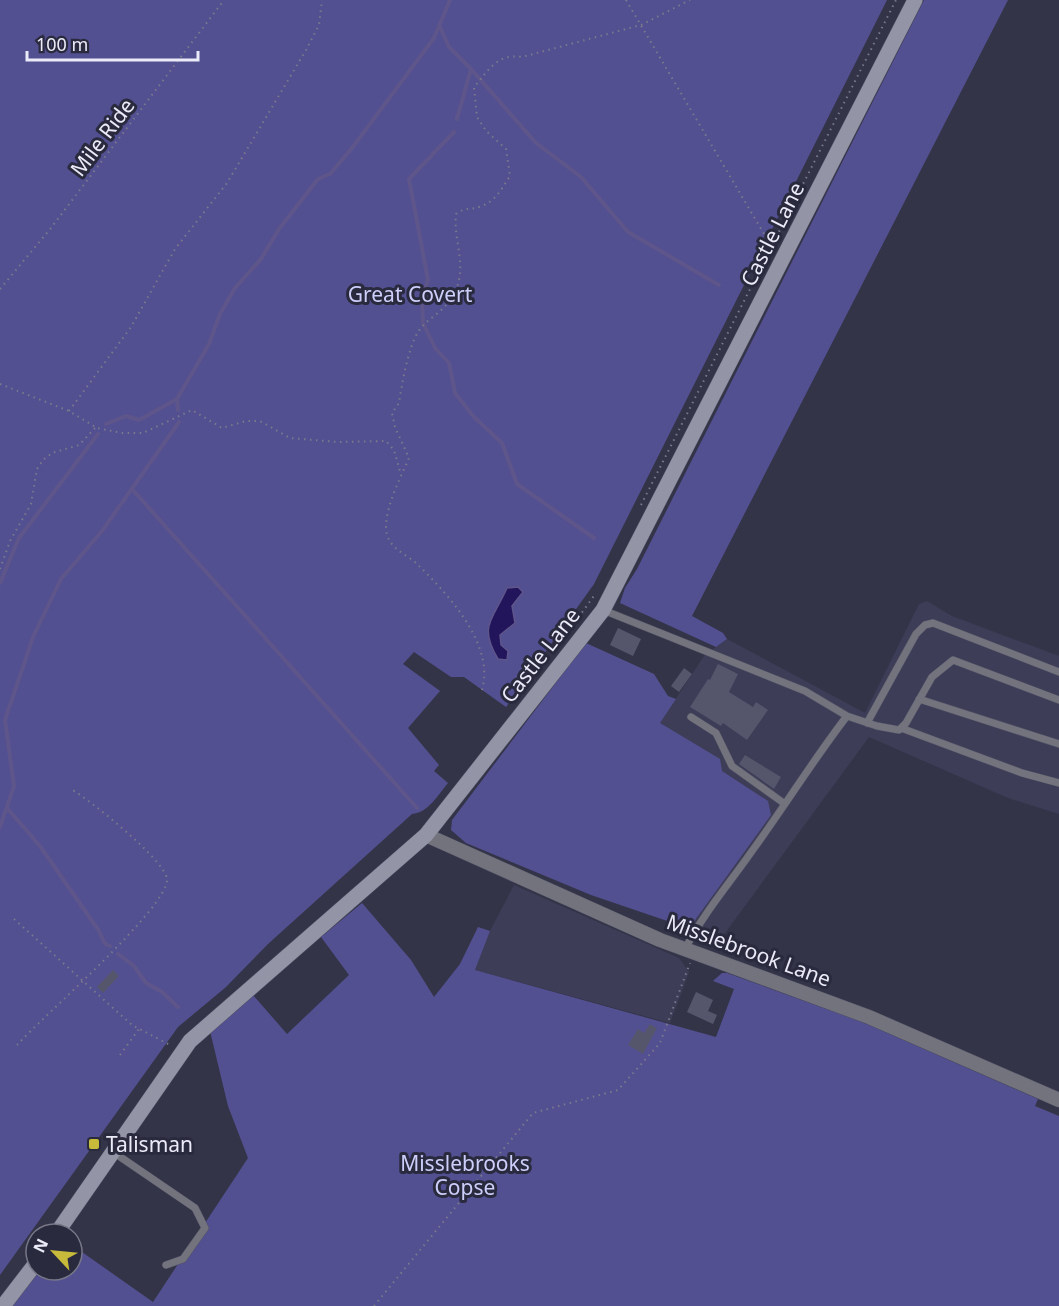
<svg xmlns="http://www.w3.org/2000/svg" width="1059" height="1306" viewBox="0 0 1059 1306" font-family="'Noto Sans',sans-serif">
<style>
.built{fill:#3d3d58}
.green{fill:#535091}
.water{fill:#22155b;stroke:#5e558a;stroke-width:1.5}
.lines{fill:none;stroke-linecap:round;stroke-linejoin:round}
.stream{stroke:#5e558a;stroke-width:4}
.building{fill:#55556c}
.lane-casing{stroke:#515165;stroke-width:8}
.street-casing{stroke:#515165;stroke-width:15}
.secondary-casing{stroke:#515165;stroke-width:16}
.path{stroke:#79798c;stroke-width:2;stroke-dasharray:1.5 4.5;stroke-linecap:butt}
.lane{stroke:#72737d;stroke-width:7}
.street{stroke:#72737d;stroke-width:14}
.secondary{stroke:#9394a5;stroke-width:15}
.poi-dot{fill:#c8bb3b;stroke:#2a2a3e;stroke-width:2}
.labels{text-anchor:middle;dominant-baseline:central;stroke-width:6;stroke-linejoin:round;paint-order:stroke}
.street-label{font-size:21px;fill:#eaeaf8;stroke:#2a2a3e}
.park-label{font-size:21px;fill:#cdcffa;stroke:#2a2a3e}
.poi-label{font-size:21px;fill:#eaeaf8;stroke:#2a2a3e;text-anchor:start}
</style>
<rect width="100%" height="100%" fill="#343449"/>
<path class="built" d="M927,601L952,616L1059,656V814L1008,798L869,737L720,940L685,927H690L768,802L722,771L660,723L704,656L727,639L865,713L919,604Z
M514,885L679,958L689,972L670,1023L475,970L490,931Z"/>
<path class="green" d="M0,0H887L594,584L506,707L464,677H451L414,652L403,664L440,691L408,728L439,765L434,771L448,783C438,795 428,813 412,814L268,944L226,987L178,1027L0,1275Z
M924,0H1008L692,616L723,633L727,639L716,647L620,603L625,588L637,569Z
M586,643L654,674L668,696L676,699L660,723L720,759L722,771L768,801L771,815L690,927H685L591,895L466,843L451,830L452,820Z
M362,903L411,960L434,997L460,964L478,927L490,931L475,970L716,1037L734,989L713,981L722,973H727L860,1021L1038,1099L1035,1106L1059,1116V1306H12L39,1270H72V1245L153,1302L248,1158L228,1106L210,1031L253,995L287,1034L349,975L321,937Z"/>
<path class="water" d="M518,587L523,592L512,606L515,623L500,635L501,645L508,651L507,660L498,659C478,625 493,620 507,588Z"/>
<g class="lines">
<path class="stream" d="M439,25L449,47L471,69L457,119
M471,69L536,143L581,177L628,232L719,285
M454,132L409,179L428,280L422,297L423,323L435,348L449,363L455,393L474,417L502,443L517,484L594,538
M178,410L177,399L209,344L220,314L235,288L261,259L279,229L318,179L330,174L352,148L434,38L450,0
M106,424L126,416L139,420L177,399
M132,489L417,808
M0,583L19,538L98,434
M7,808L40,846L99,931L105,944L110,946
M0,827L14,786L5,720L33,637L61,579L102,531L179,422
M118,954L134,966L146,983L162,992L178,1007"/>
</g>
<path class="building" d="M618,628L641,639L633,656L610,645Z
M718,664L738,674L729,692L753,707L756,702L768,710L747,740L723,723L721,726L690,707L708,679L710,680Z
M684,668L692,674L679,692L671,686Z
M745,755L781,777L774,789L739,764Z
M113,970L119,976L103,993L97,987Z
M696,992L713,1000L708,1011L717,1015L713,1024L687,1012Z
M650,1024L657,1028L643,1054L628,1045L638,1029L644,1033Z"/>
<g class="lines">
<g class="lane-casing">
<path id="lane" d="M603,610L805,691L847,716
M919,699L1059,744
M691,717L716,733L732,766L785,804
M867,723L916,634L925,625L933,623L1059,672
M901,728L1022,773L1059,783
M685,949C703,914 729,884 752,851C785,806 813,760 847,716L877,726L899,730L906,723L932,677L953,660L1059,700
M113,1152L195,1208L205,1228L183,1259L166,1265"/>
</g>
<g class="street-casing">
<path id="street" d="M426,835L660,940L869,1017L1059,1100"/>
</g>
<g class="secondary-casing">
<path id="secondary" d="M56,1234L190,1041L426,835L603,610L915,0
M3,1306L36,1263"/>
</g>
<path class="path" d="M626,0L767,239
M0,289L51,228L224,0
M0,384L69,411L97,428L122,433H143L192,410L222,428L246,421H260L290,438L338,442L386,441L394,450L401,475
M69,411L131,327L175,249L227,183L306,50L319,25L322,0
M641,505L896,0
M0,569L10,541L31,504L37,469L43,460L52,453L79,445L96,427
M568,632L596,593
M482,690C495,645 449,595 418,565C406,553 387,549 386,528C386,505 400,479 409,458L395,427L392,413L399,403C402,384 408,348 418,332C429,315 447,313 457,287C466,263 453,237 456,214C465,207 470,210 479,207C495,202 501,190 510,176L506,149L487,132L477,117L474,87C489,70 497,53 522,57L641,25L690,0
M14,919L132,1025L172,1046
M17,1045C42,1017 169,907 167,879C165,860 90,800 71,789
M120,1055L139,1029
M32,1251L36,1245
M374,1306L533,1113L618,1090L660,1043L690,963"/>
<use href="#lane" class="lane"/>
<use href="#street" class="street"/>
<use href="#secondary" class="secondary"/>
</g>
<rect class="poi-dot" x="88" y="1138" width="12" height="12" rx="3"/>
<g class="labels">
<g class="street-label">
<text transform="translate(102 137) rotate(-53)">Mile Ride</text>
<text transform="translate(772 234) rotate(-63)">Castle Lane</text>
<text transform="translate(540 655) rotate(-52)">Castle Lane</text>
<text transform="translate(749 950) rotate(20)">Misslebrook Lane</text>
</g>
<g class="park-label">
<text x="410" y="294">Great Covert</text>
<text x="465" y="1163">Misslebrooks<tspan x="465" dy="24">Copse</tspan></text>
</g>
<g class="poi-label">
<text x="106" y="1144">Talisman</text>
</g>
</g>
<g transform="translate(54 1252) rotate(296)"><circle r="28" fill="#2a2a3e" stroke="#777788" stroke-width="1.5"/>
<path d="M0-4.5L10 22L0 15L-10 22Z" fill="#c8bb3b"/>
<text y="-9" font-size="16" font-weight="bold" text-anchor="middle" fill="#eaeaf8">N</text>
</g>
<path d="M27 51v9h171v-9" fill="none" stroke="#eaeaf8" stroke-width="3"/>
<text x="36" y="51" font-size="18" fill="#eaeaf8" stroke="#2a2a3e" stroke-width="4.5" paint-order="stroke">100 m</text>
</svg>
